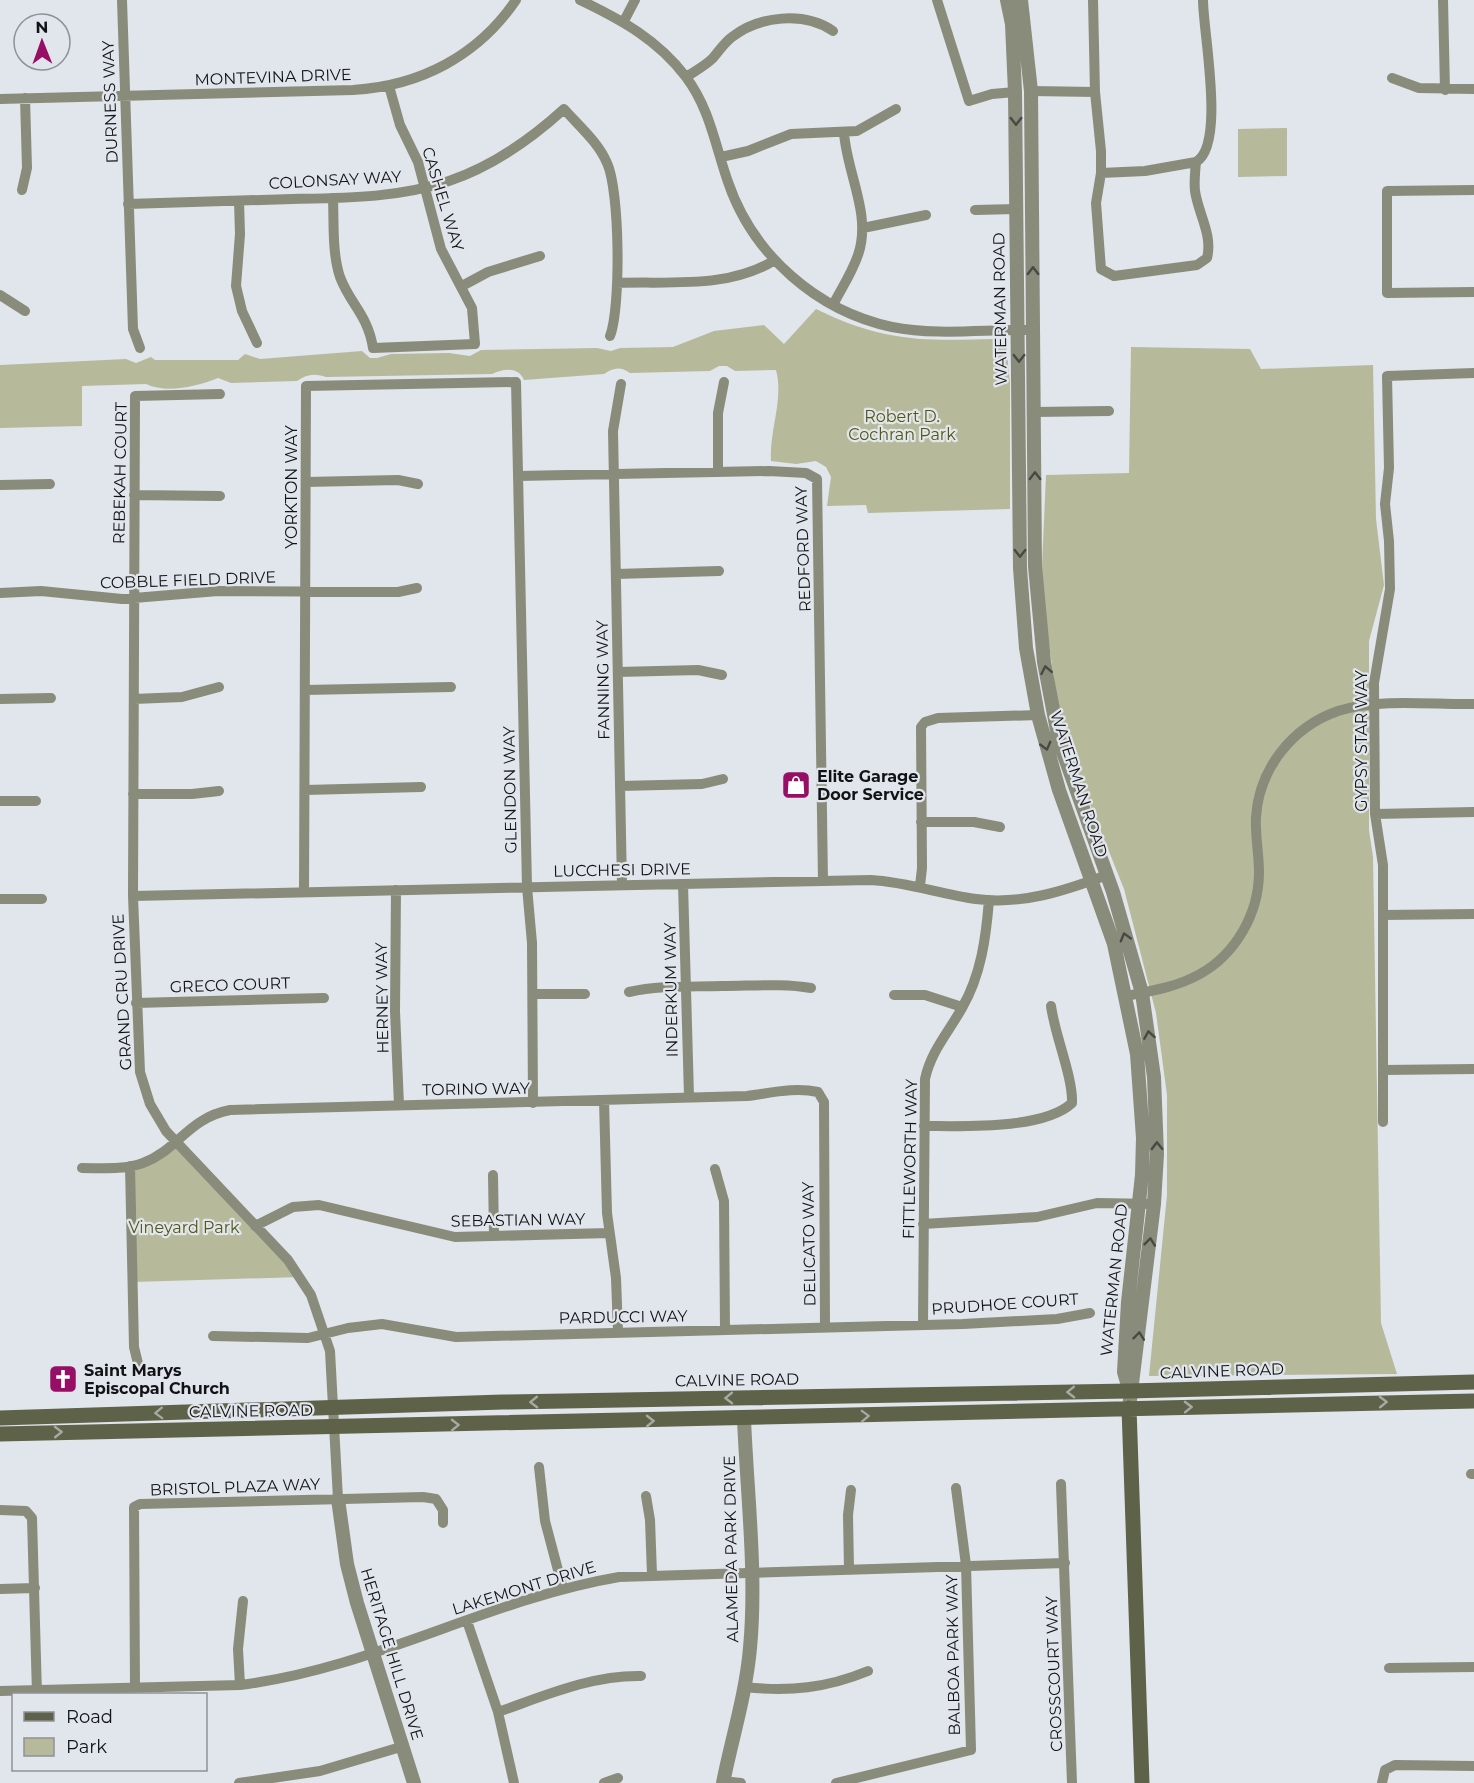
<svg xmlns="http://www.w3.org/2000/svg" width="1474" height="1783" viewBox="0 0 1474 1783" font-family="Montserrat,sans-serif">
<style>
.green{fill:#b6ba9b}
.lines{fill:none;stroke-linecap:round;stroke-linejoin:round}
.minor{stroke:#898c7a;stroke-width:10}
.tertiary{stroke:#898c7a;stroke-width:14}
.secondary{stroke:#5e6248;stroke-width:15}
.oneway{stroke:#474942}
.oneway2{stroke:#a6aaa2}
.labels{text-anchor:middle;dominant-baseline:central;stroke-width:4.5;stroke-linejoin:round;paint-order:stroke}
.street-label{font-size:16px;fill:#111315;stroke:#e1e5ec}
.park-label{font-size:16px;fill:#525711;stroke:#e1e5ec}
.poi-label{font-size:16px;font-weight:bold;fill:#111315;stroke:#e1e5ec;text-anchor:start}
</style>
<rect width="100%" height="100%" fill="#e1e5ec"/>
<path class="green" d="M1287,128V176L1238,177V129Z
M816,309C883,342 922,341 994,339L1006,343L1010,383V509L868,513L866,505L827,506L831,477L826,467L816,461L796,464L771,461C769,431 784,399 776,370L735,371L727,366H719L710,371L630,373C620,366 613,368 604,374L524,380C518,366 503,369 492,374L326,377C314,373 307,374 297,381L231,383L218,378C198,386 167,394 146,384L82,386V426L0,428V365L126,359L136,363L151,357L155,360H238L245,354L260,359L362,351L370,358H377L391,354L449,353L470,356L481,350L597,348L611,351L620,348L673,347L714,331L764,325L784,344Z
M1131,347L1250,349L1261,369L1373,365L1376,519L1384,585L1369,641V830L1373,857L1381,1323L1397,1374L1149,1376L1167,1195V1095L1156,1013L1124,889L1062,734L1041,589L1046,475L1129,473Z
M175,1141L300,1277L133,1282L130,1166Z"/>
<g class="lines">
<path class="minor" d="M122,0L133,329L140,348
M580,0C622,20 658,40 686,77C710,109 715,145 728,182C753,255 817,311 892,327C938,336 986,329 1033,330
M937,0L969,101L992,94L1015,92
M1093,0L1095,92L1101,151V173L1096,203L1101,269L1114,276L1197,265L1207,258C1213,235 1198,213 1195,191C1194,182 1195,172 1196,162C1226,145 1203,32 1203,0
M1443,0L1445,90
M624,21L635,0
M686,77C695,71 705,66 713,58C719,51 724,43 732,37C759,16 804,11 833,31
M1392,78L1419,88L1474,89
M1031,91L1095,92
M0,99L353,90C420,86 478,56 516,0
M721,157L748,151L791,134L857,131L896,109
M1101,173L1145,171L1196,162
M22,190L27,168L25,98
M1474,190L1387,191V293L1474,292
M333,198C334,223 332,253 340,277C350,304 368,315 373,348L475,344L472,308L441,249L418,162L400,125L389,86
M239,201L240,234L236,286L242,311L257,343
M128,204C182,202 237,201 292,199C345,198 398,198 449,181C493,166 530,140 564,109C579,126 598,142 607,163C620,191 621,308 610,336
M975,210L1016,209
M863,228L926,215
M617,283C670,281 728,289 775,260
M462,286L488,272L540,256
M0,295L25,311
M833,305C841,289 852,273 858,255C872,215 847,174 844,133
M621,384L613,431L622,885
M220,394L135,396L133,896L140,1072L150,1104L166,1131L288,1260L311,1295L330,1351L338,1499
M1035,412L1109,411
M718,472V413L724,382
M518,476L769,471L806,473L817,479L823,881
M306,482L398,480L418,484
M0,485L50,484
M134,495L220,496
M616,574L719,571
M0,593L41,591L122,599L218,591L398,592L417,588
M618,672L698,670L722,675
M305,690L451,687
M0,699L51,698
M134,699L182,697L219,687
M620,786L702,784L723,779
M305,790L421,787
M133,794H192L219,791
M0,801H36
M1375,814L1474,812
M921,822H974L1000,827
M683,884L689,1096
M920,886L922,868L921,727L925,722L938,718L1038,715
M396,890L395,1011L399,1105
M304,892L306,386L516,382L527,887L532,943L533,1103
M133,896L871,880C907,882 940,894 976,899C1022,905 1064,891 1107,875
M0,899H42
M1383,915L1474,914
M629,992C660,985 691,987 722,986C752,986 782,983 811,988
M533,994H585
M894,995H925L962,1007
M1126,996C1151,991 1177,987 1200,974C1236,954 1259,913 1259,872C1259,854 1255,835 1256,817C1259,769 1292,727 1338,711C1376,698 1433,705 1474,704
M136,1003L324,998
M1383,1070L1474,1069
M604,1100L607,1213L616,1278L618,1332
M1383,1122V865L1375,814L1374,683L1390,589L1389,541L1385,504L1389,468L1387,376L1474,373
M924,1126C962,1126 1043,1130 1072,1103C1073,1077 1055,1036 1051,1006
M130,1166L134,1347L140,1372
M82,1168C102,1168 124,1170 143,1163C178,1150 188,1118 230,1110L747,1096C771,1093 794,1087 818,1092L824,1102L825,1327
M715,1169L724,1201L725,1330
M493,1175L494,1236
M923,1224L1037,1217L1097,1203L1154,1204
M255,1226L293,1207L319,1205L455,1237L609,1233
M923,1325L925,1079C931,1051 948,1033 962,1008C981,975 986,938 989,900
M213,1336L308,1338L348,1328L382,1324L456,1337L963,1324L1057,1319L1090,1313
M539,1467L545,1521L563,1589
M1471,1474H1474
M1061,1484L1072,1783
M646,1496L650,1520L652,1574
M0,1510L26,1511L32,1518L37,1694
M849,1569L848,1515L851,1490
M0,1589L35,1588
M467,1621L498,1712L514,1783
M1389,1668L1474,1667
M240,1685L238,1649L243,1601
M135,1687L134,1507L140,1504L423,1497L436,1499L443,1510V1523
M745,1687C789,1692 827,1688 868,1671
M0,1691L240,1685C372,1669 489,1599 619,1577L1065,1563
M498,1712C544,1696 591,1675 641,1676
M723,1781L741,1783
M239,1783L320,1771L404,1746
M604,1783L618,1778
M836,1783L971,1750L966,1565L956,1488
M1382,1783L1385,1770L1395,1765L1474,1766"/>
<path class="tertiary" d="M1007,0L1012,24L1015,92L1020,568L1026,648L1038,715L1059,790L1114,944L1137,1054L1143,1138L1142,1175L1128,1302L1124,1372L1129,1389
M1021,0L1031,91L1035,566L1044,662L1059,741L1113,892L1142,993L1154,1077L1157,1154L1154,1204L1129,1408
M338,1499L347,1564L357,1603L414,1783
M723,1783C732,1738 746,1694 750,1648C757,1574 747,1493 744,1419"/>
<path class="secondary" d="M1129,1408L1142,1783
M0,1418L503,1402L1129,1391L1474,1382
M0,1434L1474,1401"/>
</g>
<defs><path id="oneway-chevron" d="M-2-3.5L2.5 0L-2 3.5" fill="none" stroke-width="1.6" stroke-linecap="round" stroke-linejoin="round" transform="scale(1.5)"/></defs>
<g class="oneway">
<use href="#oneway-chevron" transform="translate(1016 121) rotate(90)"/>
<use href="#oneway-chevron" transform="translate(1033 271) rotate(-90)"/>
<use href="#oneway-chevron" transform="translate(1019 358) rotate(90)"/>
<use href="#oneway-chevron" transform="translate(1035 476) rotate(-90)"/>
<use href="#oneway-chevron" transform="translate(1020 553) rotate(90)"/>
<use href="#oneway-chevron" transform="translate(1046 670) rotate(-101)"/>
<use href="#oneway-chevron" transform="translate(1046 746) rotate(75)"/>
<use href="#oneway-chevron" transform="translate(1125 937) rotate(-106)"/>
<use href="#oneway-chevron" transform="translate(1149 1035) rotate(-99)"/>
<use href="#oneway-chevron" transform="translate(1157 1146) rotate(-91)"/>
<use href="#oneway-chevron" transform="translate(1150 1242) rotate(-84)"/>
<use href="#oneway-chevron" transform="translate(1139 1336) rotate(-83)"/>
</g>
<g class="oneway2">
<use href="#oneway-chevron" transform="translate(1071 1392) rotate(179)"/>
<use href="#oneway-chevron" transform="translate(729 1398) rotate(179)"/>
<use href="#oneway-chevron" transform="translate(534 1402) rotate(179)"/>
<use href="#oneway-chevron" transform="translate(1383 1402) rotate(-1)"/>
<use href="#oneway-chevron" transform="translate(1188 1407) rotate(-1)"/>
<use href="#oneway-chevron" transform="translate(159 1413) rotate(178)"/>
<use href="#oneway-chevron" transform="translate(865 1416) rotate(-2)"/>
<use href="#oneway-chevron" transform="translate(650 1421) rotate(-1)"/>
<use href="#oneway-chevron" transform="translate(455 1425) rotate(-1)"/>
<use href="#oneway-chevron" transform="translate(58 1432) rotate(-1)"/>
</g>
<defs>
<g id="shop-square" transform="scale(1.5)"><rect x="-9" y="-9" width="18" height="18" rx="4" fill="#960e65" stroke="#e1e5ec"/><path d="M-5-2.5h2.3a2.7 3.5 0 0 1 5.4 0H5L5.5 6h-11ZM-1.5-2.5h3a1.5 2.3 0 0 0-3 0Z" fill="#fff"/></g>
<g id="church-square" transform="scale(1.5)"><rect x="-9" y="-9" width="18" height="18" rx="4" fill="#960e65" stroke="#e1e5ec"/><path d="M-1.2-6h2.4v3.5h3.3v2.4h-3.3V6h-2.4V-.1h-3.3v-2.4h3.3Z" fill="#fff"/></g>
</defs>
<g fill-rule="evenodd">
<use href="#shop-square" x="796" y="785"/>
<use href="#church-square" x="63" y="1379"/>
</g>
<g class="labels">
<g class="street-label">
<text transform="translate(273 77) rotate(-2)">MONTEVINA DRIVE</text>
<text transform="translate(110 102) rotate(-92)">DURNESS WAY</text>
<text transform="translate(335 180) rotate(-3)">COLONSAY WAY</text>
<text transform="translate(443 199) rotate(73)">CASHEL WAY</text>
<text transform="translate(1000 309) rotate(-91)">WATERMAN ROAD</text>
<text transform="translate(120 473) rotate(-89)">REBEKAH COURT</text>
<text transform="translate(291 487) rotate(-90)">YORKTON WAY</text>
<text transform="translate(803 549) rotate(-92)">REDFORD WAY</text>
<text transform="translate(188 580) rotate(-2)">COBBLE FIELD DRIVE</text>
<text transform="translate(603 680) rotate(-91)">FANNING WAY</text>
<text transform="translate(1361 741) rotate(-90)">GYPSY STAR WAY</text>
<text transform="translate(1079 784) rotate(72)">WATERMAN ROAD</text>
<text transform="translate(510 790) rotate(-91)">GLENDON WAY</text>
<text transform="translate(622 870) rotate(-1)">LUCCHESI DRIVE</text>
<text transform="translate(230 985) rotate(-2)">GRECO COURT</text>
<text transform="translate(671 990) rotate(-91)">INDERKUM WAY</text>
<text transform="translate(122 992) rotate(-93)">GRAND CRU DRIVE</text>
<text transform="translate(382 998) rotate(-91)">HERNEY WAY</text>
<text transform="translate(476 1089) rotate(-1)">TORINO WAY</text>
<text transform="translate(910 1159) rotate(-89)">FITTLEWORTH WAY</text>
<text transform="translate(518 1220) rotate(-1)">SEBASTIAN WAY</text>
<text transform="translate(809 1244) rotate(-91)">DELICATO WAY</text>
<text transform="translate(1114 1280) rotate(-84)">WATERMAN ROAD</text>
<text transform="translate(1005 1304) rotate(-4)">PRUDHOE COURT</text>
<text transform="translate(623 1317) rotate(-1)">PARDUCCI WAY</text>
<text transform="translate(1222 1371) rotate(-2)">CALVINE ROAD</text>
<text transform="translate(737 1380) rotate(-1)">CALVINE ROAD</text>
<text transform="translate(251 1411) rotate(-1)">CALVINE ROAD</text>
<text transform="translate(235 1487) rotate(-2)">BRISTOL PLAZA WAY</text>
<text transform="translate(731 1549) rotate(-91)">ALAMEDA PARK DRIVE</text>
<text transform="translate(524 1588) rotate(-17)">LAKEMONT DRIVE</text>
<text transform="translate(392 1654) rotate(73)">HERITAGE HILL DRIVE</text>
<text transform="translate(953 1655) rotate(-91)">BALBOA PARK WAY</text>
<text transform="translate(1054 1674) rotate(-92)">CROSSCOURT WAY</text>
</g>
<g class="park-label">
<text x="902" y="416">Robert D.<tspan x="902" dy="18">Cochran Park</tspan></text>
<text x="184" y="1227">Vineyard Park</text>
</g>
<g class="poi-label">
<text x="817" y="776">Elite Garage<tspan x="817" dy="18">Door Service</tspan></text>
<text x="84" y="1370">Saint Marys<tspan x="84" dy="18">Episcopal Church</tspan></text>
</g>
</g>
<rect x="12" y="1693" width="195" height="78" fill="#e1e5ec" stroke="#8e9196" stroke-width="1.5"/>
<rect x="24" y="1712" width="30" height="9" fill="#5e6248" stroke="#8e9196" stroke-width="1.5"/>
<text x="66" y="1723" font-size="18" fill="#111315">Road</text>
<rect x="24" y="1738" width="30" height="18" fill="#b6ba9b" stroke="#8e9196" stroke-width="1.5"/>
<text x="66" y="1753" font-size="18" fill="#111315">Park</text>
<g transform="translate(42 42) rotate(359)"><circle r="28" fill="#e1e5ec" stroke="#8e9196" stroke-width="1.5"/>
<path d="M0-4.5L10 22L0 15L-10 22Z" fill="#960e65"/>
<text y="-9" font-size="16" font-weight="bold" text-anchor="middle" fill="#111315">N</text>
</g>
</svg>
